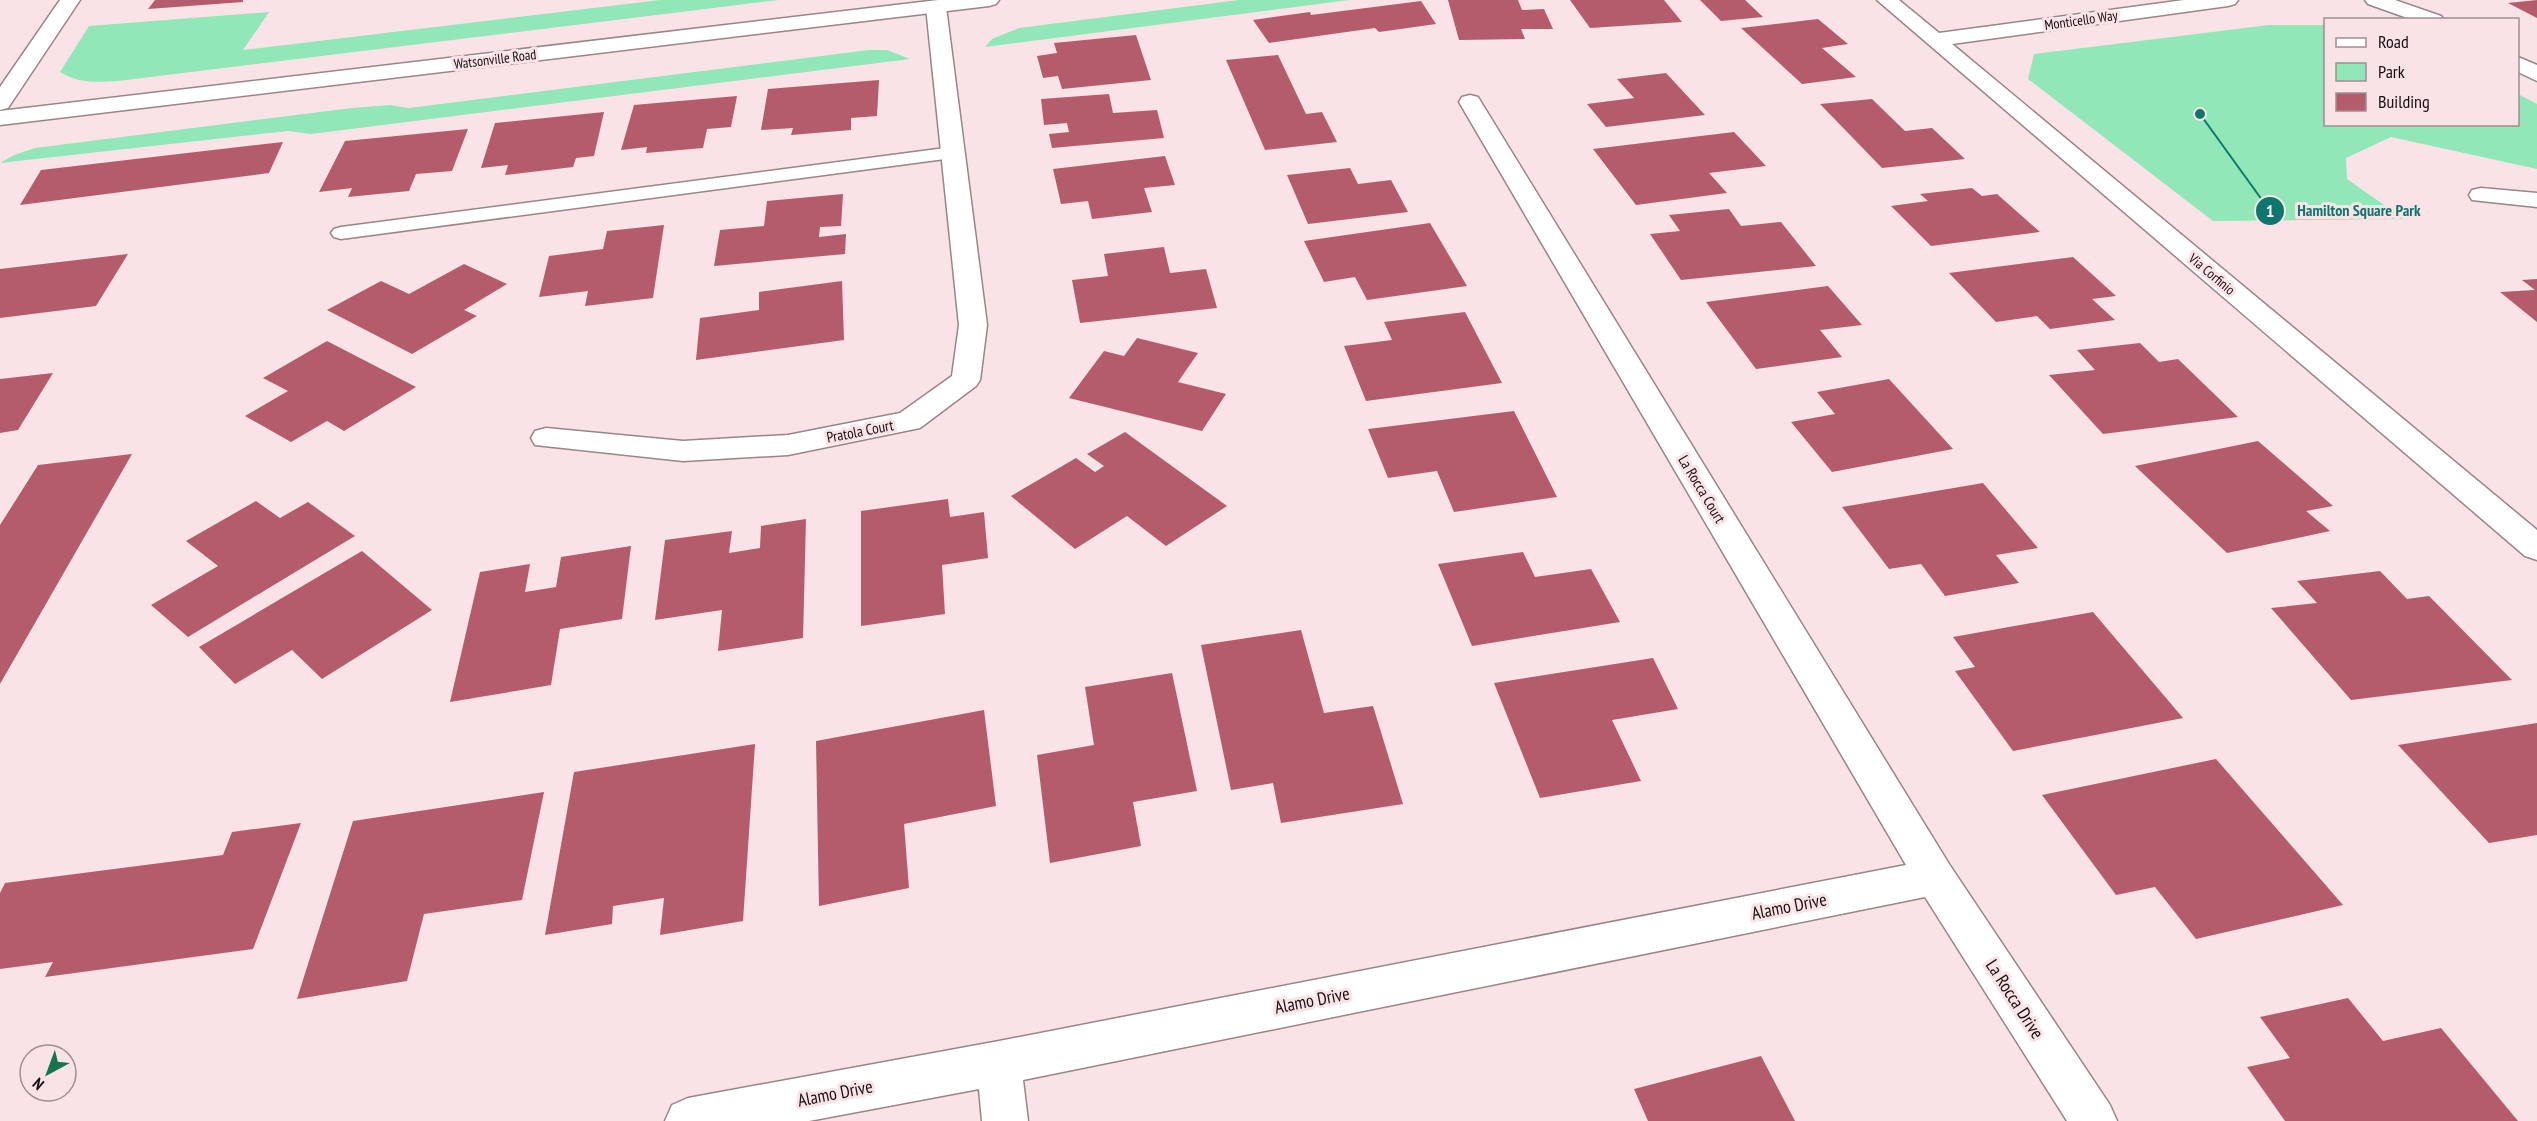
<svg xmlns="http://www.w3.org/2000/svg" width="2537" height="1121" viewBox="0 0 2537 1121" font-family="'PT Sans Narrow',sans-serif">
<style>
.green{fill:#91e7b8}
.building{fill:#b45b6c}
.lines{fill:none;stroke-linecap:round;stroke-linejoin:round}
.service-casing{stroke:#998587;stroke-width:3}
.minor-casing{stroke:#998587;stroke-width:3}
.secondary-casing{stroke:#998587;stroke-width:3}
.service{fill:#fff;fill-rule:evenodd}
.minor{fill:#fff;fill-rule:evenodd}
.secondary{fill:#fff;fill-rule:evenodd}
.labels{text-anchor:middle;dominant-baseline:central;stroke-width:6;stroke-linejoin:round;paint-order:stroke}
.far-street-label{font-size:14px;fill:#171011;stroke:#fae3e6}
.street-label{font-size:15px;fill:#171011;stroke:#fae3e6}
.near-street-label{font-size:18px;fill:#171011;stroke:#fae3e6}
.leader{fill:none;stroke:#0f766e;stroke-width:2}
.callout-dot{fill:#0f766e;stroke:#fae3e6;stroke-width:2}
.mark-label{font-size:18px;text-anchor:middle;font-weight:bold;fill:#fff}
.callout-label{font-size:16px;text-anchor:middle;font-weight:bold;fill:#0f766e;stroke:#fae3e6;stroke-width:6;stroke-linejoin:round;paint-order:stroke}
</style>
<rect width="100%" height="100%" fill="#fae3e6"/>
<path class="green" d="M660,0H779L118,81C96,82 80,84 60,72L89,26L269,12L243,50Z
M1239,0H1349L985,47L992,39L1019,28Z
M2269,25H2325L2326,124H2518V94L2537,104V169L2391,137L2346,158L2347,179L2404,219L2213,221L2028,79L2034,54Z
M869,50H887L910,59L311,134L288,131L0,163L14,155L35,148L352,108L390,105L409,108Z"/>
<path class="building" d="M155,0H243V2L148,9Z
M1448,0H1518L1522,10L1544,9L1553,29H1521L1525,39L1459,40Z
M1570,0H1664L1682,22L1590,28Z
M1700,0H1745L1763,17L1721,21Z
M2537,0V18L2508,3Z
M1421,1L1436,24L1379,32L1375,28L1269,43L1253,20L1310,12L1311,15Z
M1818,19L1848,44L1822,48L1856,77L1802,84L1741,28Z
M1136,35L1151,80L1062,89L1058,76L1043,78L1037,56L1057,53L1054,43Z
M1278,55L1306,114L1322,112L1337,142L1265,150L1226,60Z
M1666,73L1705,115L1606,127L1587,104L1634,98L1617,79Z
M879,80L877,116L851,118V130L791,135L793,128L761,130L768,89Z
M1109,94L1113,113L1157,110L1164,138L1052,148L1049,134L1069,132L1067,123L1044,125L1041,99Z
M737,96L731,127L707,129L703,148L646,153L647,147L621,150L634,105Z
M1872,99L1905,131L1932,128L1965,159L1882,168L1820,104Z
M604,112L594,156L576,158L573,167L505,175L508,165L481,168L495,123Z
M468,129L452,171L416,174L409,191L348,197L352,188L319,192L345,141Z
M1734,132L1766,166L1709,173L1727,193L1636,205L1593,149Z
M283,142L269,173L20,205L41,170Z
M1165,156L1175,185L1144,188L1152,212L1092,219L1088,201L1061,204L1053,169Z
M1350,168L1358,184L1391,180L1408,212L1308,224L1287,175Z
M1972,188L1982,196L1997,194L2040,232L1931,246L1891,206L1928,201L1920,194Z
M843,194L841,226L820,227L819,237L846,234L845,254L714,266L720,230L764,226L767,201Z
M1729,209L1741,226L1781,222L1816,266L1681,280L1650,234L1680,231L1669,215Z
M1430,223L1467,286L1367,300L1355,277L1324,282L1304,241Z
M664,225L653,298L585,306L588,291L539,297L549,256L603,249L607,231Z
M1164,247L1170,273L1206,269L1217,308L1080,323L1072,280L1108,276L1104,254Z
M128,254L96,306L0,318V269Z
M2073,257L2116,296L2092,299L2115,320L2050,329L2037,316L1996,322L1949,273Z
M464,264L507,284L464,310L477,316L412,354L327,310L381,281L409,294Z
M2537,279V322L2500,292L2535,290L2522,280Z
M842,281L844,340L696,360L700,318L759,310V292Z
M1828,286L1862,325L1820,330L1842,357L1756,369L1706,302Z
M1465,312L1502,383L1366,401L1344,346L1392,340L1384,322Z
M1137,338L1198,353L1178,382L1226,394L1202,431L1069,398L1104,351L1124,356Z
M327,341L416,387L344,431L327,421L291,442L245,416L288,391L263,378Z
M2140,343L2159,362L2178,359L2238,417L2103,434L2049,375L2095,370L2077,350Z
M53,373L18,430L0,433V379Z
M1889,379L1953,449L1832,472L1791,422L1835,414L1817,392Z
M1514,411L1557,497L1454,512L1437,471L1388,478L1368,429Z
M1125,432L1227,506L1166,546L1127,516L1075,549L1011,496L1076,458L1095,472L1104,466L1087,454Z
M2258,441L2333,506L2306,511L2330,531L2227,553L2135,466Z
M132,454L0,684V525L38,465Z
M1983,483L2038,548L1996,555L2019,583L1945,596L1921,564L1889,569L1842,507Z
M948,499L950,517L984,512L988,558L942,565L945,614L861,626V511Z
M256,501L280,518L308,502L355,536L188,637L151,605L218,566L186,541Z
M806,519L803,638L718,651L722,610L655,620L665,540L732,531L729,553L760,548L761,526Z
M631,546L622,619L560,629L551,685L450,702L480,572L530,564L525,592L556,587L561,557Z
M362,551L432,610L322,679L292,650L235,684L199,647Z
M1523,552L1535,577L1591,569L1620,622L1472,646L1438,564Z
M2380,571L2407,599L2429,596L2512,680L2351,700L2271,608L2317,603L2297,581Z
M2093,612L2183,718L2013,751L1955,671L1975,667L1953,637Z
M1301,630L1324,713L1373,706L1403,804L1281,823L1273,783L1231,790L1201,645Z
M1653,658L1678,709L1612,720L1641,781L1540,798L1494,683Z
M1172,673L1197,791L1133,802L1141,846L1050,863L1037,755L1094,745L1085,687Z
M984,710L996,806L904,824L909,888L819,906L816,741Z
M2537,723V835L2489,843L2398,745Z
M755,744L743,921L660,935L664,898L613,906L612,924L545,935L574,772Z
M2216,759L2343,905L2196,939L2155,887L2116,895L2042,795Z
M544,792L522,900L424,914L407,981L297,999L353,821Z
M301,823L253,949L45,977L53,962L0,969V893L5,883L223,855L232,832Z
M2348,998L2383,1041L2441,1028L2518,1121H2285L2247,1067L2290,1058L2260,1017Z
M1761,1056L1795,1121H1648L1634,1089Z"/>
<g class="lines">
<g class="service-casing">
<path id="service" d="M953,147L960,149L963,153L960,157L341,239L334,237L331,233L334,229L341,227Z"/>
</g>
<g class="minor-casing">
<path id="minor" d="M60,0H80L8,108L0,110V87Z
M1877,0H1899L1939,33L2184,0H2238L2235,4L2228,6L1952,44L2537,530V560L2525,556Z
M2365,0H2395L2441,16L2444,20H2413L2368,4Z
M936,1L943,3L946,7L987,325L980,380L976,386L920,428L788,455L683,461L535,445L531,438L535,431L546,428L683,441L788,435L900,413L952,376L959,325L926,7L929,3Z
M2518,57L2537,65V81L2518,72Z
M1470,95L1478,97L1481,102L1949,864L2110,1105L2117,1121H2067L1925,897L1023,1080L1028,1121H982L979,1089L809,1121H665L672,1105L688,1098L999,1041L1906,865L1459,102L1462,97Z
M2481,188L2537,193V207L2472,200L2469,195L2472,190Z"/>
</g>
<g class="secondary-casing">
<path id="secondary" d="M938,0H999L996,4L989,6L0,125V111Z"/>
</g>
<use href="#service" class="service"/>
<use href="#minor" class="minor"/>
<use href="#secondary" class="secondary"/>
</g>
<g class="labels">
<g class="far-street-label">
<text transform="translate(2081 20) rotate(-8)">Monticello Way</text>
<text transform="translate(495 59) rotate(-7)">Watsonville Road</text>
<text transform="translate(2212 274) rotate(40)">Via Corfinio</text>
</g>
<g class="street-label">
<text transform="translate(860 431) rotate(-11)">Pratola Court</text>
<text transform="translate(1702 489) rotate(59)">La Rocca Court</text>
</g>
<g class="near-street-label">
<text transform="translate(1789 906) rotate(-11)">Alamo Drive</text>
<text transform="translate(2015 999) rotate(57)">La Rocca Drive</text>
<text transform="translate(1312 1000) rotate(-11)">Alamo Drive</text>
<text transform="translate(835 1093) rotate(-11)">Alamo Drive</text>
</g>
</g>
<path class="leader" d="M2200 114L2270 211"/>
<g class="callout-dot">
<circle cx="2200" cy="114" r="6"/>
<circle cx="2270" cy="211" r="15"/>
</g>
<g class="mark-label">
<text x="2270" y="217">1</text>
</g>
<g class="callout-label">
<text x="2359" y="216">Hamilton Square Park</text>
</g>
<rect x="2324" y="18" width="195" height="108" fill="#fae3e6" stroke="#9f8f91" stroke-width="1.5"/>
<rect x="2336" y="38" width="30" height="9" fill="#ffffff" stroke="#9f8f91" stroke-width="1.5"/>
<text x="2378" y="48" font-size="18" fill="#171011">Road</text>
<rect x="2336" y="63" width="30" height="18" fill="#91e7b8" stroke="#9f8f91" stroke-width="1.5"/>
<text x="2378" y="78" font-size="18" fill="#171011">Park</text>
<rect x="2336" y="93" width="30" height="18" fill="#b45b6c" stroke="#9f8f91" stroke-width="1.5"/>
<text x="2378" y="108" font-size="18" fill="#171011">Building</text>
<g transform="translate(48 1073) rotate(221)"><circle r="28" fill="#fae3e6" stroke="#9f8f91" stroke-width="1.5"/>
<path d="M0-4.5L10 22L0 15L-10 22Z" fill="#15764d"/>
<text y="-9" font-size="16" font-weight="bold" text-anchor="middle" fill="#171011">N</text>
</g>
</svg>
